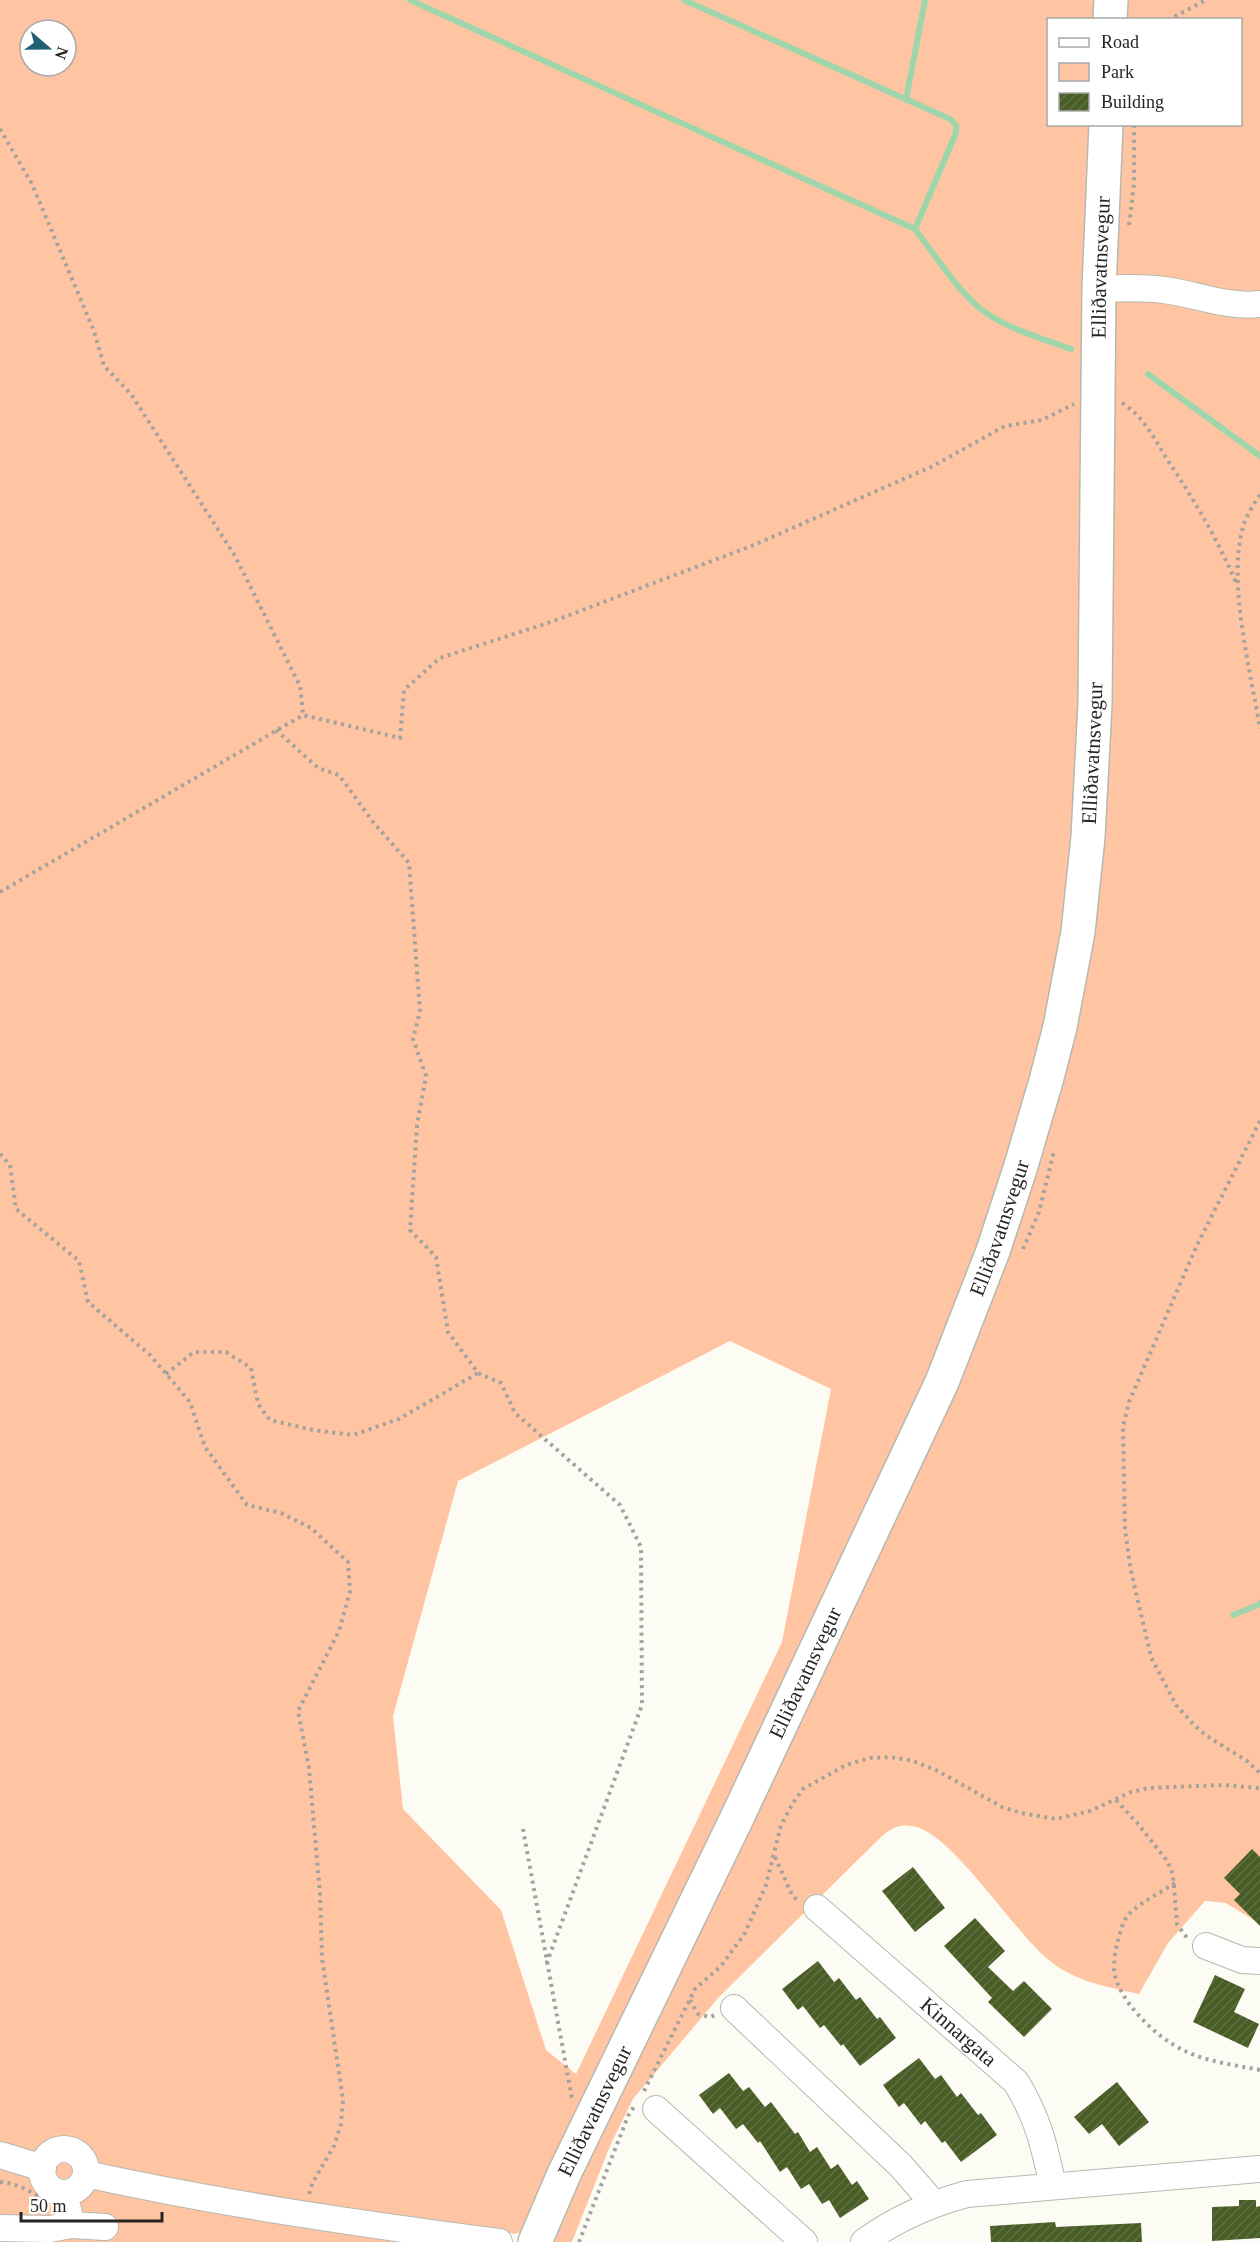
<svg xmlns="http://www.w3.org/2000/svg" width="1260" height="2242" viewBox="0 0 1260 2242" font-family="'Times New Roman',serif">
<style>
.green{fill:#ffc5a2;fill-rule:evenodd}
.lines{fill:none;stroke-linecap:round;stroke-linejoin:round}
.stream{stroke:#9fd5aa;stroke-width:6}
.building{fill:url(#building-hatch)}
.minor-casing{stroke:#b8b7af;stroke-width:28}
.major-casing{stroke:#b8b7af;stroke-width:36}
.path{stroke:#a3a29c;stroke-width:4;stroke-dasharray:3 4.5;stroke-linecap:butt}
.minor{stroke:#fff;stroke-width:26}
.major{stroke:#fff;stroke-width:33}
.labels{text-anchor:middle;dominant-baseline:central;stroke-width:6;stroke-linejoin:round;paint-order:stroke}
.street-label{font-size:21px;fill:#252522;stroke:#fff}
</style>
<defs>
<pattern id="building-hatch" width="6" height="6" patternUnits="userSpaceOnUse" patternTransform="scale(1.5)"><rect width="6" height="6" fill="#495d26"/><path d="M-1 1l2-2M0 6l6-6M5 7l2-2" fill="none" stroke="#607044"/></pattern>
</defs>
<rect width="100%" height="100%" fill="#fdfcf4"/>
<path class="green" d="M0,0H1095V19L1048,20V124L1093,125L1087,655L1061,974L975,1279L526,2230L515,2234L458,2226L455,2242H0ZM30,30H66V66H30ZM730,1341L831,1389L782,1642L576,2074L546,2050L501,1910L403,1809L393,1716L458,1481Z
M1115,0H1260V1924L1226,1903L1205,1901L1168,1943L1139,1994C1108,1987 1076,1982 1050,1961C1015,1934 950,1829 911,1826C899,1824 891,1829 882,1836L719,1997L633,2099L610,2146L572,2242H547L940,1407L1074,1003L1112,125L1240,124V20L1114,19Z"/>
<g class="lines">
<path class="stream" d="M410,0L915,229C934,254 962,297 986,313C1012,330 1043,339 1071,349
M684,0L950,119L956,125V133L915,229
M906,100L925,0
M1148,374L1260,456
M1233,1615L1258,1605L1260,1603"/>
</g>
<path class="building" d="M1252,1849L1260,1857V1926L1234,1900L1240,1894L1224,1878Z
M913,1867L945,1908L915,1932L882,1891Z
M975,1918L1005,1951L988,1967L1013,1991L1024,1981L1052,2009L1024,2037L988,2002L992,1998L944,1946Z
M818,1961L834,1982L839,1978L856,2000L860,1997L877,2019L880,2017L896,2038L860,2066L843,2044L841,2046L824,2025L820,2028L803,2006L798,2010L782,1989Z
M1215,1975L1245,1989L1234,2012L1259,2024L1248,2048L1193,2022Z
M919,2058L935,2079L941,2075L957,2097L961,2093L978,2115L981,2113L997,2135L961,2162L945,2141L942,2143L925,2121L921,2125L904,2103L899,2107L883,2085Z
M729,2073L743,2091L749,2087L765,2107L771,2102L795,2134L798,2132L810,2152L817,2147L831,2169L838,2164L852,2185L857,2181L869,2199L840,2218L829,2200L822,2204L809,2184L801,2189L787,2167L780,2172L760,2141L758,2143L743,2124L736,2129L720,2108L713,2114L699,2095Z
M1117,2082L1149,2122L1119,2146L1102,2124L1089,2134L1074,2117Z
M1239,2200H1256V2207L1260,2206V2238L1212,2241V2207L1239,2206Z
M1055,2222L1056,2227L1141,2223L1142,2242H991L990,2226Z"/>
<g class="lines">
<g class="minor-casing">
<g id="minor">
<path d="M1099,289C1121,288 1142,287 1164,290C1196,294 1228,308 1260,304"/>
<path id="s1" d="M817,1908L1016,2082C1038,2118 1044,2145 1053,2186"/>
<path d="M1206,1946L1242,1960L1260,1961"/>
<path d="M734,2008L901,2166L934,2204"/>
<path d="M656,2109L804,2242"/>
<circle cx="64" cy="2171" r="22"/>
<path d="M0,2155L43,2168"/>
<path d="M86,2174C222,2204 361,2224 499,2242"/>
<path d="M68,2209L71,2225L105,2227"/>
<path d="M0,2228L50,2229L71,2225"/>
<path d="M864,2242C895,2219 930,2204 967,2194L1260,2169"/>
</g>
</g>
<g class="major-casing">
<g id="major">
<path d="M1110,20L1111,0"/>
<path id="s2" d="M535,2242L564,2174L735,1822L942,1382L993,1251L1020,1169L1046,1081L1060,1027L1078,932L1088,837L1095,704L1099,289L1106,124"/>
</g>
</g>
<path class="path" d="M1168,20L1206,0
M0,129L32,184L94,331L104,366L131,394L235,556L300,686L303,714
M1129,225L1134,184V124
M1122,403C1142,415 1153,436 1165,456C1193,498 1217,538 1237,585
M1260,495C1253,505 1246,516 1243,527C1227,583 1251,672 1260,729
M276,730L318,768L339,775L373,822L409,863L420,1011L413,1039L426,1076L417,1125L410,1230L436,1257L448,1332L478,1373L501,1383L515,1413L620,1505L641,1547L642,1705L546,1965
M0,892L303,715L400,738L404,690L440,658L551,622L754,545L933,466L1005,426L1042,420L1074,404
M1260,1121L1197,1245L1129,1402L1123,1427L1125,1530L1131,1571L1151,1657L1176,1705L1194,1725L1207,1736L1247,1761L1260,1773
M0,1154L10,1165L16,1209L79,1261L88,1302L150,1355L190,1402L205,1447L247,1505L281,1513L311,1528L348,1562L350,1592L339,1631L298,1711L309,1768L320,1894L322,1958L343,2100L341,2124L334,2146L313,2182L309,2194
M1023,1249L1039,1212L1054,1151
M166,1374L194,1352H226L251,1368L258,1404L270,1420L313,1430L353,1435L399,1419L478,1373
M1116,1800L1138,1824L1168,1862L1173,1875L1177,1924L1187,1938
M523,1829L572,2099
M775,1857L792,1895L797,1900
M1175,1883C1160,1893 1141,1902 1129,1914C1122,1922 1120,1934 1117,1944C1115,1952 1114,1962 1114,1971C1118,2001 1158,2039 1185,2051C1208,2062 1235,2065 1260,2070
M690,2000L698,2014L709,2017L716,2015
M644,2091L695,1989L721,1966L745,1933L766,1885L781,1825L793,1803L803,1789L846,1765L870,1758L891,1757L913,1761L938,1771L1002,1807L1021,1813L1056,1819L1090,1811L1131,1792L1149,1788L1223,1785L1260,1788
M0,2182C17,2183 34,2193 48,2202
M579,2242L628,2116L635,2105"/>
<use href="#minor" class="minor"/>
<use href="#major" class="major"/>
</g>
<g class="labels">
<g class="street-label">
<text stroke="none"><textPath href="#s2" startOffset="2088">Elliðavatnsvegur</textPath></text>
<text stroke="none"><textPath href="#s2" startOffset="1602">Elliðavatnsvegur</textPath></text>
<text stroke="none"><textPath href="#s2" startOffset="1116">Elliðavatnsvegur</textPath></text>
<text stroke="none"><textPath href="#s2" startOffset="630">Elliðavatnsvegur</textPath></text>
<text stroke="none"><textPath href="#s1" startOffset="188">Kinnargata</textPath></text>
<text stroke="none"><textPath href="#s2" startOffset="144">Elliðavatnsvegur</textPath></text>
</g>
</g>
<rect x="1047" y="18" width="195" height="108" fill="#ffffff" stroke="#a8a8a7" stroke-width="1.5"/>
<rect x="1059" y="38" width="30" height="9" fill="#ffffff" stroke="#a8a8a7" stroke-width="1.5"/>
<text x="1101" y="48" font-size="18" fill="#252522">Road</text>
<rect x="1059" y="63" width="30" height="18" fill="#ffc5a2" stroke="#a8a8a7" stroke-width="1.5"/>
<text x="1101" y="78" font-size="18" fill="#252522">Park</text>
<rect x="1059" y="93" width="30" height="18" fill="url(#building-hatch)" stroke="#a8a8a7" stroke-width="1.5"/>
<text x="1101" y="108" font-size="18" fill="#252522">Building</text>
<g transform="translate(48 48) rotate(110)"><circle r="28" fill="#ffffff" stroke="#a8a8a7" stroke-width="1.5"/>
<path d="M0-4.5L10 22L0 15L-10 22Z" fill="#206075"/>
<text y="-9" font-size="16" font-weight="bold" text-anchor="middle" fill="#252522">N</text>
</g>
<path d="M21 2212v9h141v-9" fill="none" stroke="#252522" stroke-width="3"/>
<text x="30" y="2212" font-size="18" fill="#252522" stroke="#ffffff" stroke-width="4.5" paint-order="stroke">50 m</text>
</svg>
